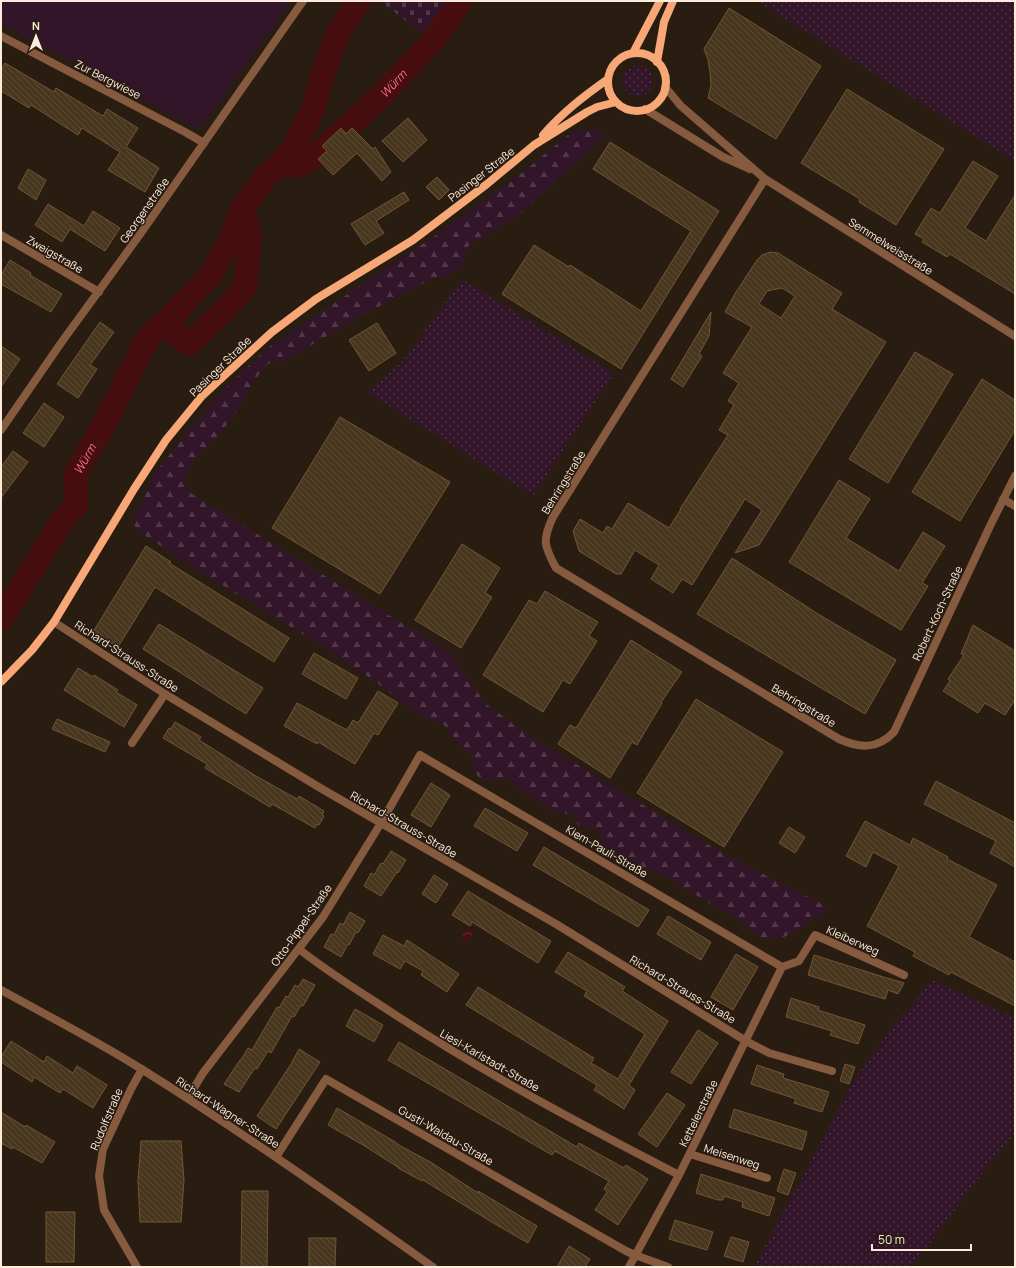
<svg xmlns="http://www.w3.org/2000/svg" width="1016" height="1268" viewBox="0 0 1016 1268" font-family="Manrope,sans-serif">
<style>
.grass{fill:url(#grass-dots)}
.forest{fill:url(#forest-firs)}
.cemetery{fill:url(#cemetery-stones)}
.pitch{fill:#321529}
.water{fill:url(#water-waves)}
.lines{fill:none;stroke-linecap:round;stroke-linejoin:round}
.river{stroke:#460e0f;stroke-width:24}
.building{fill:url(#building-back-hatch);stroke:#735532;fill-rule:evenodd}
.minor{stroke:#855a3f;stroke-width:8}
.tertiary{stroke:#855a3f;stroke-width:8}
.secondary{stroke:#f8a777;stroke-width:8}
.labels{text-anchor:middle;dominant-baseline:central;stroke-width:3;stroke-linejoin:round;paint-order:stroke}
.street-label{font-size:11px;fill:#fdebdb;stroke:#291d12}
.water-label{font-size:12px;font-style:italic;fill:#f86e89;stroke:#291d12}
</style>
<defs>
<pattern id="grass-dots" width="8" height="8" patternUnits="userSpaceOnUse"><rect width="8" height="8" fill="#321529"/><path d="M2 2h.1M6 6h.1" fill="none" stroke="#513747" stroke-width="1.8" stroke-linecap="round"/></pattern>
<pattern id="forest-firs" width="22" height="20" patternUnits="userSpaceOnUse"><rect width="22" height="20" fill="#321529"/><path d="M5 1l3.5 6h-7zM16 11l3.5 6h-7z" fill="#513747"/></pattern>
<pattern id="cemetery-stones" width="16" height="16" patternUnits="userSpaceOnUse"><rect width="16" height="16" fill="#321529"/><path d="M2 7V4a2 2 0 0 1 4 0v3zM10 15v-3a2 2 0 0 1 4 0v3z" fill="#513747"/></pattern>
<pattern id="water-waves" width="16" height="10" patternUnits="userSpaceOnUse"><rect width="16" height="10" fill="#460e0f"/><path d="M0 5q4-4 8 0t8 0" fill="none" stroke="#623131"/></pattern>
<pattern id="building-back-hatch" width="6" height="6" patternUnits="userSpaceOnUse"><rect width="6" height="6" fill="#49361f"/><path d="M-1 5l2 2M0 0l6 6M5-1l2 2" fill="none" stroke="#5b4a34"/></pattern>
</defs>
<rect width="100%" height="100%" fill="#291d12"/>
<path class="grass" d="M757,1H1015V161Z
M623 81a15 15 0 1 1 30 0a15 15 0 1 1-30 0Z
M462,279L614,373L533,496L367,392L404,360Z
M932,980L1015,1018V1133L984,1171L912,1267H754L855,1079L902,1014L905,1015Z"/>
<path class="forest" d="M574,130H597L602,133L601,139L592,148L518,216L467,247L462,267L448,276L429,280L363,315L286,360L268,364L253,382L246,398L220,434L194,459L185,475V488L192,494L452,654L463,673L486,704L530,736L712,847L784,885L822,904L826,910L820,917H814L806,925L784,937L762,938L735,917L714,906L670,879L607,851L601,839L598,829H588L578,825L574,815L554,811L515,785L506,775C504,776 501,779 498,780C478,786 471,770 471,754L459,744L444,725L420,716L376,682L324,647L196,569L138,531L134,524L133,518L141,507L149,481L192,426L226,387L269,347L436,235L517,177Z"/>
<path class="cemetery" d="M380,1H448L422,33Z"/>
<path class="pitch" d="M1,1H291L203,125L197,128L1,24Z"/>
<path class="water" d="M468,927L474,931L467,943L461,939Z"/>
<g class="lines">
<g class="river">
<path id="s1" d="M281,164L296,166L314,157L379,98L432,42L461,1"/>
<path d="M168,320L176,334L189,344L222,313L245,287L250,238L243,207"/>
<path id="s2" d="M1,620L62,521L76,505V473L105,423L145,343L156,329L168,320L210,276L232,236L243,207L267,175L281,164L296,144L314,107L321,79L338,33L359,1"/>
</g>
</g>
<path class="building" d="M729,8L821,66L776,139L708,98L711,85L710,72L708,60L704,49Z
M5,63L54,92L56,88L103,116L107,109L138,128L126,147L159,168L145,192L108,170L120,152L82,128L78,135L31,105L29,108L1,91V70Z
M847,89L944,149L896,225L859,202L860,199L801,163Z
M408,118L427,140L403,162L382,141Z
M341,128L346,134L352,128L373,149L375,147L391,172L382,181L357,153L333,175L318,159L327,151L322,146Z
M610,142L719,211L621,369L502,294L534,245L569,267L570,265L641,311L691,231L593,169Z
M973,161L998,176L965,228L986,241L1015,195V294L950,254L947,257L922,242L924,239L915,234L931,208L940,213Z
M28,169L46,180L36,200L18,188Z
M437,177L449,190L439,200L426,187Z
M404,192L409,200L376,221L384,233L365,245L351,224Z
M48,204L84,226L93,211L120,228L105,251L70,229L62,242L35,225Z
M770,252L778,253L842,293L832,309L886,342L759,545L735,553L762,510L745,499L692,585L682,579L673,593L651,579L659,565L635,550L621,574H616L579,551L573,531L580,519L603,533L607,526L612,529L628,503L669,528L681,509H680L728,435L719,430L734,405L728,401L739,383L723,373L752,327L725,312L736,292L757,260L762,255ZM782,288L795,296L781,318L759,304L767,291Z
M10,260L31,273L30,275L62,294L51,312L1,284V275Z
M711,312L709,336L699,354L702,356L683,387L671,379Z
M100,322L114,332L90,365L97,369L78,398L57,384Z
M377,323L396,353L369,371L349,340Z
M1,346L20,359L1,387Z
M915,352L953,374L888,483L849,459Z
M982,379L1015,400V430L960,521L912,492Z
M44,403L64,417L44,447L23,433Z
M340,417L450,482L380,594L272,528Z
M13,451L28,462L1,498V467Z
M839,480L870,499L846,538L899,571L923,532L945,546L922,583L928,586L901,630L789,562Z
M462,544L500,568L485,593L492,597L461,648L415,620Z
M146,546L171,562L169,563L289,638L274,662L155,587L118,647L93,632Z
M732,558L818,614L896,660L865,714L697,614Z
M545,591L598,622L589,636L597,641L570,684L563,680L543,712L483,675L529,600L537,604Z
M159,624L263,688L246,714L143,649Z
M973,625L1015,651V700L1005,715L985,703L978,713L943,691L950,681L948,679L964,655L961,654Z
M631,640L682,672L661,702L662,703L637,745L632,742L610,778L558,744L570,725L576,728Z
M314,653L358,678L346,699L302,674Z
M78,668L93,677L94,675L118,690L116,692L137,705L124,727L64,690Z
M378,691L398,703L378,735L374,733L355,764L318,742L317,744L284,726L297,703L347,730L353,720L358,723Z
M696,699L783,752L724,847L637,793Z
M57,719L110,742L105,752L52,729Z
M175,722L201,737L199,740L256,776L297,799L299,796L324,811L322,815L324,816L319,825L317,824L315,828L272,804L270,807L205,768L207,764L163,738L169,728L171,729Z
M936,781L1015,823V867L990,853L996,841L924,804Z
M431,783L450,795L431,827L411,815Z
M485,808L528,833L517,851L474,826Z
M865,821L910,845L913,838L948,857L947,859L997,885L969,937L1015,962V1006L951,972L949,975L913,956L915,952L867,926L899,866L873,852L866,867L846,856Z
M789,827L805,837L795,853L779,843Z
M544,847L649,910L638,927L533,865Z
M391,851L406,860L398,873L397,872L381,896L364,886L371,873L374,875L381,863L383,864Z
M434,875L448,884L436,903L422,894Z
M468,891L551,941L538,963L472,922L470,926L452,915Z
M350,912L365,921L358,933L356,932L349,945L348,944L341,957L324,947L331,934L334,935L340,923L343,925Z
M668,916L711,942L701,960L657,934Z
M383,935L404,946L407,940L459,974L447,992L421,975L423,971L405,961L400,969L373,954Z
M568,952L625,987L622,991L668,1021L629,1085L635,1090L624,1109L594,1090L597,1085L466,1005L478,987L594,1058L591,1063L618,1079L645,1034L584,996L587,991L555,972Z
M736,954L758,967L733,1010L711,997Z
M814,955L877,975L904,983L898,994L888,990L885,999L871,995L808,975Z
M303,979L315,985L303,1006L301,1005L294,1017L292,1016L271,1053L268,1051L257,1069L255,1068L239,1092L224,1084L240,1060H241L248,1048L252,1050L277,1007L279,1008L286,996L288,997L295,985L298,987Z
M791,998L819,1007L818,1010L865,1025L858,1044L830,1035L832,1031L786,1017Z
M355,1009L383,1025L374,1042L346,1026Z
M698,1030L718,1043L691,1084L671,1072Z
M11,1041L44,1062L47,1056L73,1073L77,1066L107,1085L93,1108L63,1089L60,1093L34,1077L32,1082L1,1062V1057Z
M399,1042L577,1147L579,1143L624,1168L626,1165L648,1179L618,1225L595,1210L607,1192L604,1189L609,1181L555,1151L552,1155L388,1060Z
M299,1049L320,1062L276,1129L257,1116L291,1064Z
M845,1064L855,1067L849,1084L840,1081Z
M757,1065L784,1074L783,1078L829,1092L822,1112L794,1103L796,1099L751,1084Z
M667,1093L685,1105L657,1147L638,1134Z
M337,1108L397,1143V1144L432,1163L478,1193V1191L537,1226L528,1243L495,1224L423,1180L422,1181L398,1168V1167L363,1145L328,1125Z
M734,1109L807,1132L802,1150L729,1127Z
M1,1112L25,1127L26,1125L55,1142L42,1163L13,1147L12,1149L1,1143Z
M141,1141H181L184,1180L181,1222H140L138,1180Z
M784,1169L796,1173L788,1195L777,1191Z
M701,1174L775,1198L769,1216L742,1207L743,1202L724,1196L723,1200H718L696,1193Z
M242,1191H268L267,1267H241Z
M46,1212H75L74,1262H46Z
M675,1220L713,1232L707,1250L669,1239Z
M731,1237L749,1242L743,1262L724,1256Z
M309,1238H336L335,1267H309Z
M569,1246L590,1259L585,1267H557Z"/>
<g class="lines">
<path class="minor" d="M1,36L185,132L204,143
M665,87L681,106L765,179L1015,336
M645,109L723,157L750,169
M765,179L553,517C542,540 544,546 556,568L839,739C859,748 877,750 894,732L990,526L1015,476
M1,235L99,292
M1003,499L1015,506
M54,622L165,694L322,789L556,924L746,1041L769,1053L832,1071
M132,743L165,694
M299,949C329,973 362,993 394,1014C486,1074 582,1125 679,1175
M782,967L799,961L815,935L904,975
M1,990C48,1016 97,1041 143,1070C242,1132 338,1200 433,1267
M188,1098L203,1073L323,917L381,823L420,755L782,967
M690,1154L767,1178
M276,1157L326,1079L626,1251L635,1255L668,1267
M137,1267L104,1210L99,1176L103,1149L131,1089L142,1069
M629,1267L679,1175L782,967"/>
<path class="tertiary" d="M1,430L61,343L141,233L303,1"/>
<path class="secondary" d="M633,53L660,1
M608 82a29 29 0 1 1 58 0a29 29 0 1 1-58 0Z
M657,62L664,22L673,1
M543,135C563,112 584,96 608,79
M1,682L32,650L54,622L134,489L166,440L202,396L216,383L272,332L316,299L413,240L487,184L534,145L587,112L597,107L616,102"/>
</g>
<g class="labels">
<g class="street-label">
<text transform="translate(108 79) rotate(27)">Zur Bergwiese</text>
<text transform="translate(481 174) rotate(-38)">Pasinger Straße</text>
<text transform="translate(144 210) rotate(-55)">Georgenstraße</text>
<text transform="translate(891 246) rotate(32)">Semmelweisstraße</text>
<text transform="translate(55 254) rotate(30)">Zweigstraße</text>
<text transform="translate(220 366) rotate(-44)">Pasinger Straße</text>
<text transform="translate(563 482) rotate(-58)">Behringstraße</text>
<text transform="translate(937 613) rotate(-65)">Robert-Koch-Straße</text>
<text transform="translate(127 656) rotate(33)">Richard-Strauss-Straße</text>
<text transform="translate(804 705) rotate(31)">Behringstraße</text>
<text transform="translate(404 824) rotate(30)">Richard-Strauss-Straße</text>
<text transform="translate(607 851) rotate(30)">Kiem-Pauli-Straße</text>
<text transform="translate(301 925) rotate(-55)">Otto-Pippel-Straße</text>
<text transform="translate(853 940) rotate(24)">Kleiberweg</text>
<text transform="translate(683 989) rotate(31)">Richard-Strauss-Straße</text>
<text transform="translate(490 1060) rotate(30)">Liesl-Karlstadt-Straße</text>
<text transform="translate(228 1112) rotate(33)">Richard-Wagner-Straße</text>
<text transform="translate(698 1113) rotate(-64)">Kettelerstraße</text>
<text transform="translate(106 1119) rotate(-67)">Rudolfstraße</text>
<text transform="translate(446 1135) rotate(30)">Gustl-Waldau-Straße</text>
<text transform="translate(732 1156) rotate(18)">Meisenweg</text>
</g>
<g class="water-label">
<text stroke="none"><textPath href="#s1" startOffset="143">Würm</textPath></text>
<text stroke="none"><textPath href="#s2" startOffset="186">Würm</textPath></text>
</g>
</g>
<rect width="1016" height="1268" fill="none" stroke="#fdebdb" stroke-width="4"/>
<g transform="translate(36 36)" stroke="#291d12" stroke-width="3" paint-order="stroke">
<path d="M0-3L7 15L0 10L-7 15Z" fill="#fdebdb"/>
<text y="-6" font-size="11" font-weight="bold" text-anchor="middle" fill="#fdebdb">N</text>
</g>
<path d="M872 1244v6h99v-6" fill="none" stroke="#fdebdb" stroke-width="2"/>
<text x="878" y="1244" font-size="12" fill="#fdebdb" stroke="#291d12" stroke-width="3" paint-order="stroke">50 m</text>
</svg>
